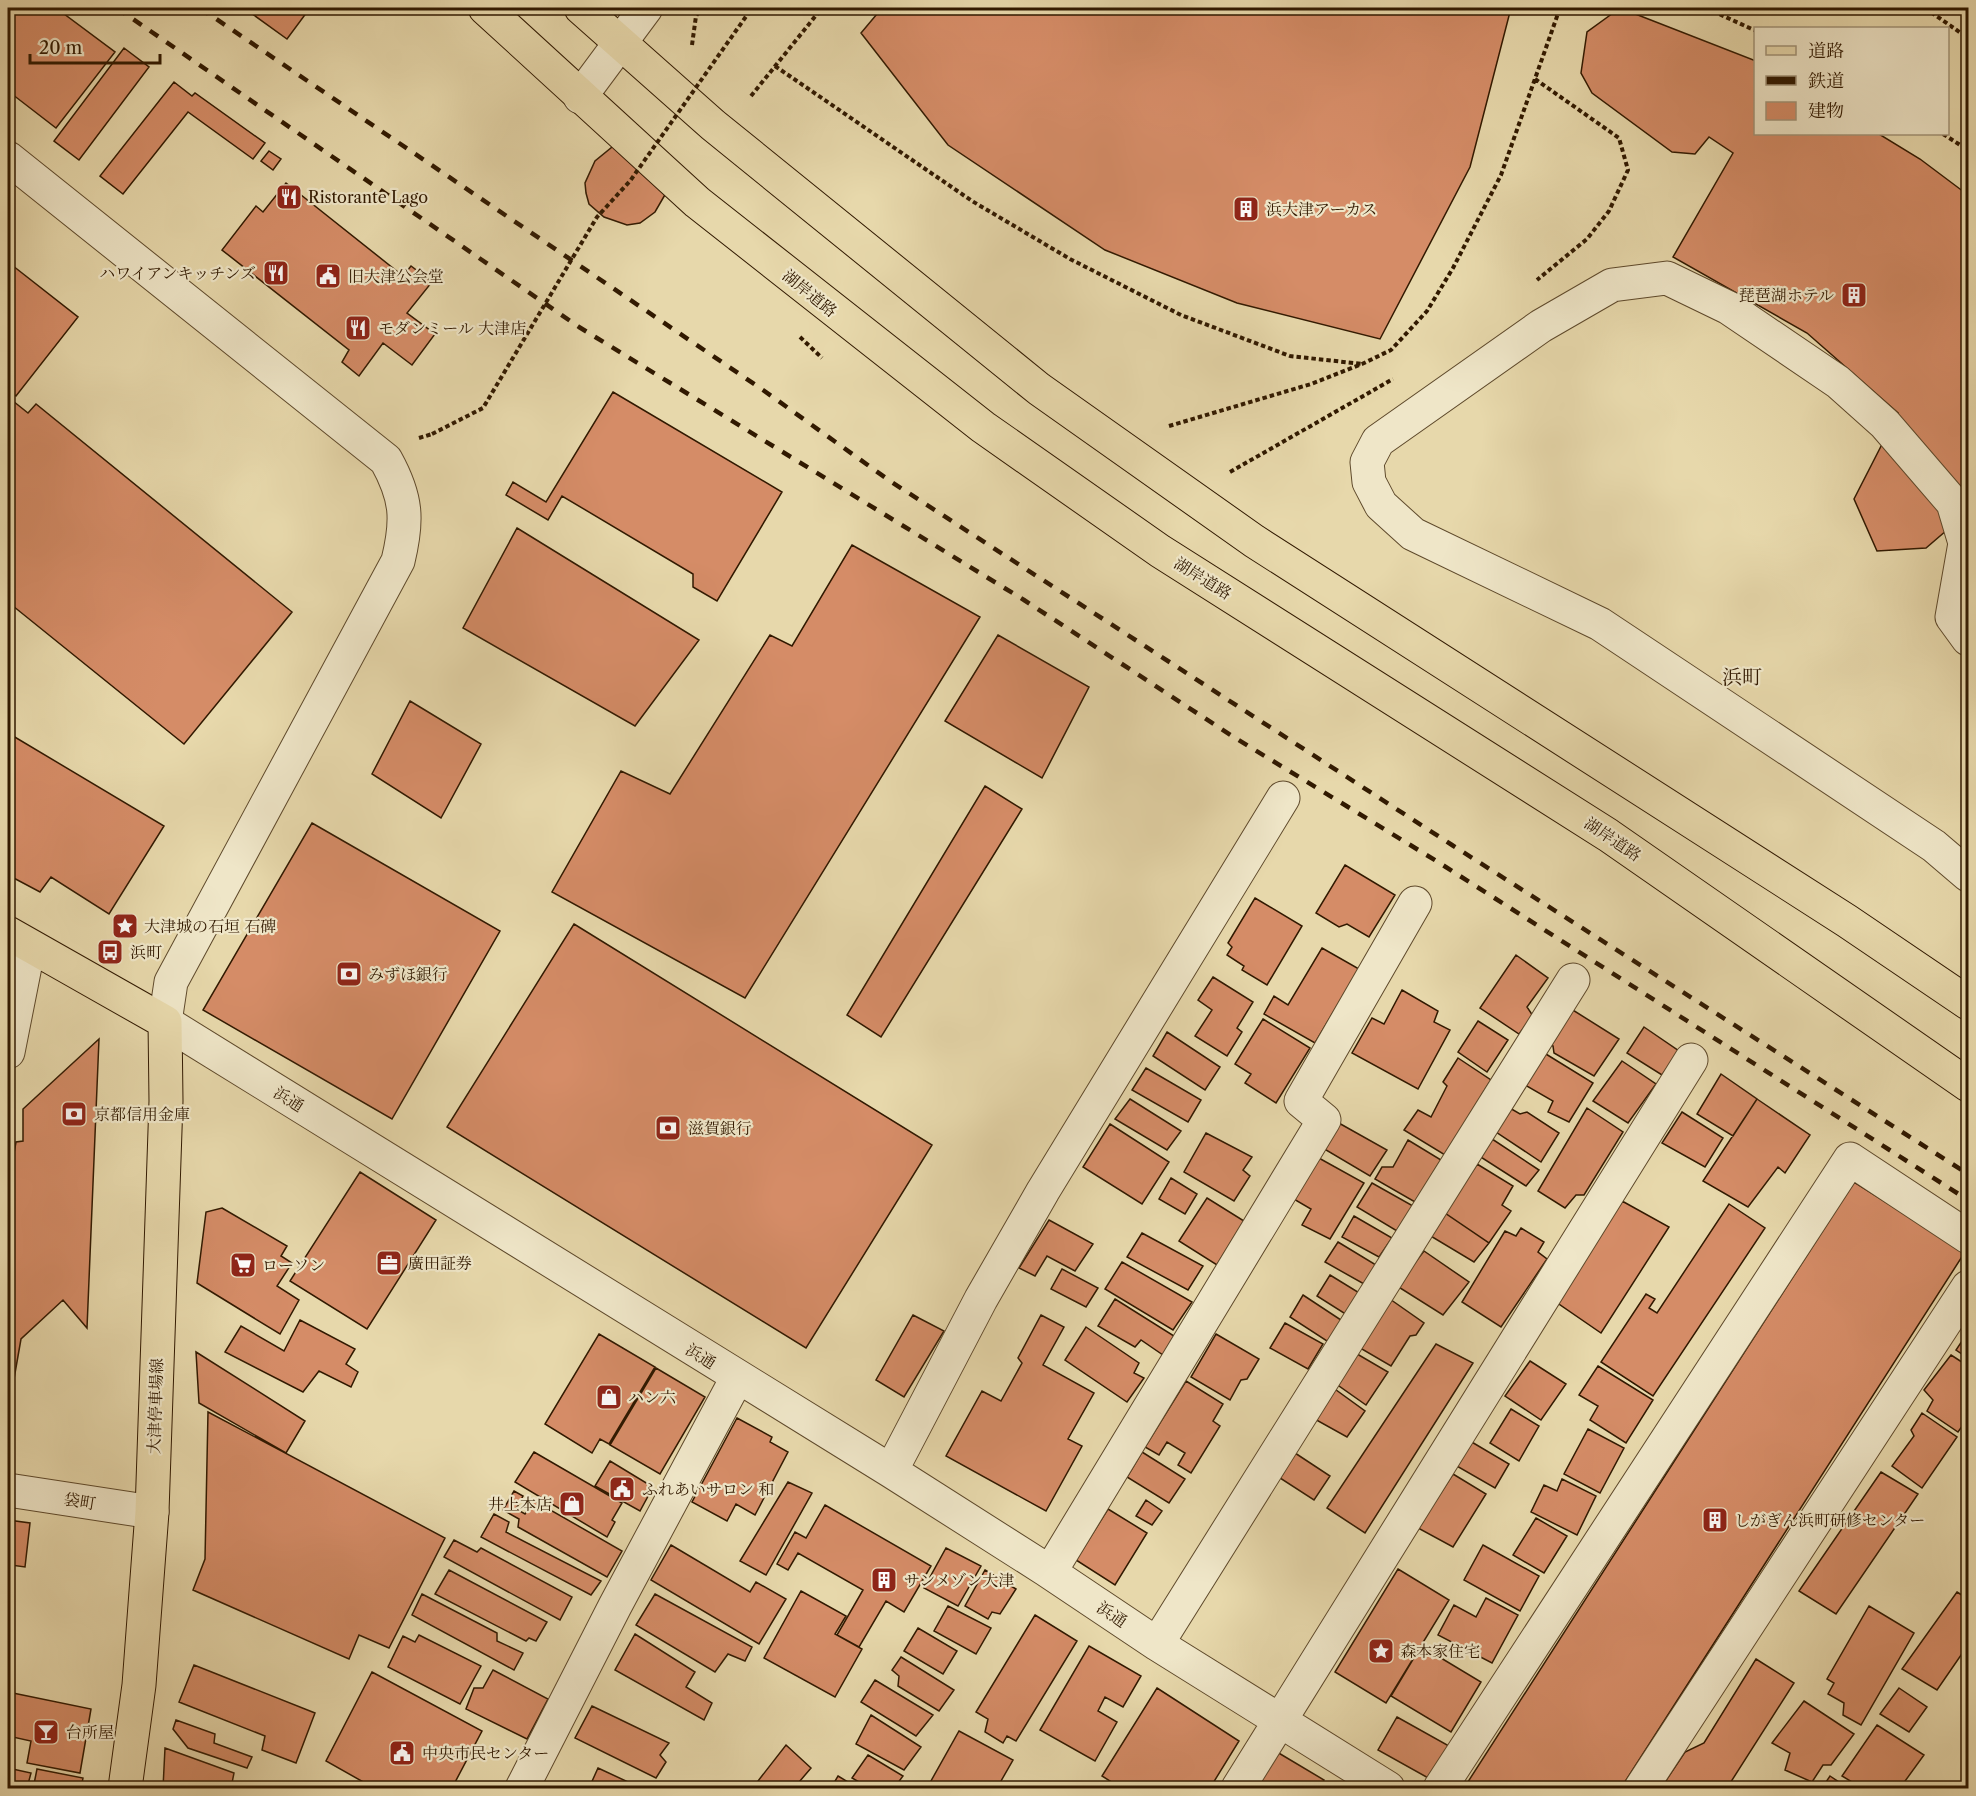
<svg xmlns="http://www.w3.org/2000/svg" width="1976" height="1796" viewBox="0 0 1976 1796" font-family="'Libre Caslon Text','Noto Serif JP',serif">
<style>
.building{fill:#d58c67;stroke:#311900;stroke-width:1.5}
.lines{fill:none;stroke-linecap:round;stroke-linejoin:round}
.minor-casing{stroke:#5e492b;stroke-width:35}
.major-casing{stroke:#311900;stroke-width:35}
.path{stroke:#311900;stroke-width:4;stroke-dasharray:4.5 3;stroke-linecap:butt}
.minor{stroke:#efe6c8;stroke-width:33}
.major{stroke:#e7d8ab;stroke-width:33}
.rail{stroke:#311900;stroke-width:4.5;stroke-dasharray:10 10;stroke-linecap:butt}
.path-bridge{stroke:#311900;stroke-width:4;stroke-dasharray:4.5 3;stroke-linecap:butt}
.labels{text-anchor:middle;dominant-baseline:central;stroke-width:4.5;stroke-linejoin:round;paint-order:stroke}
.poi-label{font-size:16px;fill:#311900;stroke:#efe6c8;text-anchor:start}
.street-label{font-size:16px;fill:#311900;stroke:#efe6c8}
.quarter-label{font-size:20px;fill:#311900;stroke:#efe6c8}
</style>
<rect width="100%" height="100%" fill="#e7d8ab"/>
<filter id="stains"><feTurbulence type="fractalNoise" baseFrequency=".00333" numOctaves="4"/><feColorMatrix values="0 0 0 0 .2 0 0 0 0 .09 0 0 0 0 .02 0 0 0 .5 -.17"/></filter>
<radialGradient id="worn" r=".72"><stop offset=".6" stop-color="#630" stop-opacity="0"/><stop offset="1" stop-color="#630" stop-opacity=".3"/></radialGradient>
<path class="building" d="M8,8H56L115,52L56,128L8,91Z
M244,8H310L287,39Z
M882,8H1511L1470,167L1380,339L1237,303L1105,250L948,145L861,33Z
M1620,8L1756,61V134H1879L1920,159L1968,195V512L1926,548L1877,551L1854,499L1898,413L1807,333L1673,257L1733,153L1709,137L1695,154L1672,152L1592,93L1581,73L1587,32Z
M124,48L149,67L79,160L54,141Z
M174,82L192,96L195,93L265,143L253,159L188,112L123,194L100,176Z
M617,143L666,193L655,212L640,223L627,225L604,217L589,204L586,193L585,183L595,161Z
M269,151L281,159L273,170L261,161Z
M286,183L403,276L411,266L432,282L407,313L435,334L412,365L383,343L359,376L342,362L349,350L222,250L256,206L263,212Z
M8,262L78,317L16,396L8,390Z
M613,392L782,492L717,601L693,587V574L562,496L548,520L506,495L513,482L546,502Z
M8,397L28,413L36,404L292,612L184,744L8,602Z
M517,528L699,640L635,726L463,628Z
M852,545L980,617L745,998L552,892L621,771L670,794L770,635L792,646Z
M998,635L1089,687L1042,778L945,721Z
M410,701L481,744L441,818L372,774Z
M8,733L164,826L109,914L51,877L40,892L8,875Z
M985,786L1022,809L881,1037L847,1015Z
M312,823L500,931L392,1119L203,1010Z
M1345,865L1395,895L1369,937L1347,924L1339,927L1316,913Z
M1255,898L1302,926L1267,985L1242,970L1244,966L1227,955L1232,947L1228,943Z
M574,924L932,1145L806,1348L447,1127Z
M1322,948L1359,969L1315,1043L1264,1014L1274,996L1288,1005Z
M1516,955L1548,978L1527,1007L1533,1016L1519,1034L1480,1008Z
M1213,977L1253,1002L1237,1028L1242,1032L1227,1056L1195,1036L1212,1010L1198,1000Z
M1402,990L1438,1011L1434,1022L1450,1030L1418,1089L1352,1053L1372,1018L1384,1024Z
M1568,1007L1619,1039L1594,1076L1554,1053L1553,1046L1545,1041Z
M1263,1019L1310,1048L1276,1103L1245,1083L1251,1074L1235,1064Z
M1478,1021L1508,1040L1487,1072L1458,1052Z
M1644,1027L1679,1051L1662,1075L1627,1053Z
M1167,1032L1220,1067L1205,1090L1153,1056Z
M99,1039L87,1328L63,1300L21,1339L8,1413V1186L16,1142L23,1141V1109Z
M1541,1051L1593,1083L1569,1122L1548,1112L1553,1101L1520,1082Z
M1458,1058L1491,1080L1445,1155L1404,1130L1418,1110L1431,1117L1447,1086L1443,1082Z
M1622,1061L1656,1084L1628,1123L1593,1101Z
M1146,1068L1201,1100L1188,1122L1132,1090Z
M1721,1074L1757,1099L1733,1136L1697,1114Z
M1130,1099L1181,1131L1167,1150L1115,1119Z
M1757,1099L1810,1135L1785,1173L1778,1167L1748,1207L1703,1181Z
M1508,1107L1520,1114L1527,1112L1559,1133L1541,1162L1493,1130Z
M1587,1108L1623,1132L1584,1195H1576L1565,1208L1538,1191Z
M1682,1112L1723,1138L1705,1167L1662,1143Z
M1337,1122L1387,1150L1370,1176L1321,1147Z
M1110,1124L1169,1162L1142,1204L1083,1167Z
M1206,1133L1252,1157L1243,1170L1250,1176L1234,1201L1184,1172Z
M1486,1135L1539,1170L1526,1186L1476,1154Z
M1408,1140L1441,1160L1415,1202L1375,1179L1382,1167H1393Z
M1317,1157L1364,1183L1330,1239L1302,1225L1311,1209L1292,1198Z
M1477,1164L1513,1186L1502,1205L1511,1211L1489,1243L1445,1213Z
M360,1172L436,1220L367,1329L290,1281Z
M1171,1178L1197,1194L1185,1214L1159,1199Z
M1854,1182L1965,1252L1621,1788H1464Z
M1372,1183L1413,1206L1397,1231L1357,1207Z
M1207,1198L1244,1221L1217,1265L1179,1241Z
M1622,1201L1669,1227L1601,1333L1556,1302Z
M1729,1204L1765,1228L1653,1396L1601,1362L1646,1294L1655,1299L1649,1308L1657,1313Z
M222,1208L287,1246L281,1256L292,1263L277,1286L299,1300L280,1334L197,1283L206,1212Z
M1445,1213L1489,1243L1474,1262L1429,1235Z
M1354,1216L1392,1238L1379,1257L1342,1237Z
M1049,1220L1093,1244L1075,1271L1047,1256L1035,1276L1019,1268Z
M1521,1228L1544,1242L1538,1252L1547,1259L1501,1327L1462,1302L1505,1231L1516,1236Z
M1142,1233L1203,1266L1188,1290L1127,1257Z
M1338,1242L1376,1265L1364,1284L1325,1262Z
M1424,1251L1469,1282L1443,1315L1397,1286Z
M1122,1262L1192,1302L1173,1330L1105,1289Z
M1062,1269L1098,1288L1086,1307L1051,1289Z
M1330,1275L1361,1294L1347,1315L1317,1296Z
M1303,1295L1344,1322L1330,1343L1290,1317Z
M1387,1297L1424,1323L1416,1335L1410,1336L1391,1366L1355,1345Z
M1115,1299L1174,1336L1163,1355L1141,1340L1135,1347L1098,1326Z
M913,1315L944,1331L904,1397L876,1380Z
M1041,1315L1064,1327L1043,1365L1094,1393L1068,1439L1082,1446L1046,1511L946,1456L982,1391L1001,1401L1022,1363L1018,1358Z
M300,1320L355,1349L346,1364L358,1372L351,1387L319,1371L303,1392L225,1352L241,1326L284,1351Z
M1285,1323L1323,1344L1308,1369L1270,1348Z
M1086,1327L1139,1363L1134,1373L1144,1378L1127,1402L1065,1360Z
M1968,1332V1358L1956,1350Z
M599,1334L655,1367L609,1444L600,1439L592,1453L545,1424Z
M1216,1334L1259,1359L1247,1379L1241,1380L1230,1400L1191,1377Z
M1436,1344L1473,1363L1365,1533L1327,1508Z
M1352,1351L1388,1372L1366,1405L1332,1381Z
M196,1352L305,1421L286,1453L199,1403Z
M1951,1355L1968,1366V1418L1958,1432L1927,1411L1933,1400L1924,1390Z
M1530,1361L1566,1384L1541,1420L1505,1396Z
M1598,1366L1653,1400L1626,1443L1590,1420L1598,1406L1579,1395Z
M656,1368L705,1397L660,1474L610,1445Z
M1186,1381L1223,1404L1213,1421L1220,1426L1191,1473L1178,1465L1185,1453L1167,1442L1159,1455L1145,1447Z
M1332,1387L1365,1411L1347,1437L1311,1417Z
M1511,1409L1539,1426L1519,1461L1490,1443Z
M208,1412L445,1538L389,1648L359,1635L349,1659L193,1590L205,1559Z
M1922,1413L1957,1437L1922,1488L1892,1466L1914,1436L1911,1430Z
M737,1418L772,1437L770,1442L788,1452L755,1515L736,1504L727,1521L692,1502Z
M1588,1429L1624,1448L1600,1493L1564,1474Z
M1470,1441L1509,1464L1495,1488L1455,1465Z
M534,1452L622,1503L612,1520L615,1522L607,1537L515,1482Z
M1142,1452L1185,1479L1169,1503L1127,1477Z
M1295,1453L1330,1476L1314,1500L1280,1478Z
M610,1461L653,1487L640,1511L595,1486Z
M1881,1472L1918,1494L1836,1614L1799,1591Z
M1453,1474L1486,1494L1453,1547L1418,1528Z
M1562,1479L1596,1496L1577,1535L1531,1512L1544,1485L1557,1491Z
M788,1482L812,1493L766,1575L740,1561Z
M514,1491L523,1496L516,1509L525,1514L533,1500L622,1551L607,1577L518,1527L519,1519L503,1510Z
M1146,1500L1162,1511L1152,1525L1136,1516Z
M825,1505L931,1566L904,1612L886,1601L859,1647L837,1635L863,1590L798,1553L788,1570L777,1564L795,1532L806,1538Z
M1108,1509L1147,1533L1115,1585L1076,1560Z
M494,1514L509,1522L506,1532L601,1581L591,1595L481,1537Z
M1536,1518L1567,1536L1544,1573L1513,1555Z
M8,1520L30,1523L25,1567L11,1565L8,1581Z
M454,1540L477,1552L481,1548L572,1597L560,1620L444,1557Z
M671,1545L750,1592L756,1582L786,1599L759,1644L651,1580Z
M1483,1545L1539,1576L1520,1611L1464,1580Z
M946,1548L981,1566L958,1606L924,1588Z
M1398,1569L1449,1600L1386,1703L1335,1672Z
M449,1570L547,1622L536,1641L529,1638L526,1641L435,1594Z
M985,1570L1016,1589L1000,1614L992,1612L988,1619L965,1606Z
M801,1591L846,1616L835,1634L862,1649L835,1697L764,1658Z
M1957,1592L1968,1599V1645L1937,1690L1902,1669Z
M422,1594L497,1633V1641L523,1653L514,1670L412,1615Z
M655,1594L752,1647L745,1661L728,1654L715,1672L636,1625Z
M1486,1598L1518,1615L1492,1663L1438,1635L1454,1605L1476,1617Z
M948,1606L991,1628L976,1654L934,1631Z
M1869,1606L1914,1633L1861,1725L1843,1715L1844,1703L1828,1694L1834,1683L1827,1679Z
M1035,1615L1077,1641L1016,1741L1007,1736L1003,1743L985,1732L988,1719L976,1712Z
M918,1628L957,1651L943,1674L904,1651Z
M635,1634L695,1672L686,1687L712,1703L704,1720L615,1670Z
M419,1635L481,1666L460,1704L388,1667L403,1636L415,1642Z
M1089,1646L1141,1676L1123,1707L1105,1697L1098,1711L1117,1722L1095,1761L1040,1730Z
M1421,1646L1481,1682L1451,1732L1391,1696Z
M901,1657L954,1690L939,1711L898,1686L899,1676L892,1670Z
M1756,1659L1794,1683L1727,1788H1661L1685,1752L1704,1743Z
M194,1665L315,1713L296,1763L262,1750L265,1736L179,1702Z
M493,1670L548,1699L527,1739L466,1709L474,1688H483Z
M372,1672L482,1731L452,1788H374L326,1761Z
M875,1680L933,1715L916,1736L861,1702Z
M1157,1688L1239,1741L1210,1788H1121L1102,1776Z
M1899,1688L1927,1707L1909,1732L1880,1714Z
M8,1692L91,1709L80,1773L27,1763L31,1741L8,1736Z
M1804,1701L1854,1734L1831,1765H1823L1812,1782L1785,1770L1790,1753L1772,1743Z
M592,1706L669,1743L660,1755L666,1762L656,1778L575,1738Z
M871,1715L921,1747L904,1770L856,1744Z
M1397,1717L1449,1746L1430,1779L1378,1750Z
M176,1720L215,1734L214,1743L252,1757L247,1768L188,1748L173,1729Z
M1877,1725L1924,1755L1900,1788H1862L1842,1776Z
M959,1731L1013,1760L997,1788H927Z
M786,1745L811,1768L794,1788H768L758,1781Z
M165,1748L234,1773L231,1788H163Z
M1277,1752L1324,1780L1319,1788H1256Z
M868,1755L903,1776L894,1788H870L852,1778Z
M8,1768L31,1773L27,1788H8Z
M598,1768L641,1788H589Z
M37,1769L83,1778L81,1788H30L31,1784H34Z
M838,1776L858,1788H831Z
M1830,1776L1848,1788H1822Z"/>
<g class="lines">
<g class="minor-casing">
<path id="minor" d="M580,97L646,8
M8,158L386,460C407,498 408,520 398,561L171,982L165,1022L891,1471L1045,1569L1157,1644L1388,1788
M1968,639L1952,617L1965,543L1953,503L1885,424L1838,382L1729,308L1667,278L1612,285L1541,326L1378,441L1367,462L1369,482L1381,505L1413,534L1600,624L1934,846L1968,875
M8,1052L29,946
M891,1471L981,1299L1043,1191L1283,798
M8,1490L152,1512
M1050,1572L1324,1120L1301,1101L1415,903
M1157,1644L1573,980
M522,1788L615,1606L737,1378
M1238,1788L1691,1060
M1440,1788L1850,1159L1968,1237
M1641,1788L1968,1287"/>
</g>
<g class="major-casing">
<path id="major" d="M485,8L697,202L983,427L1160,551L1608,835L1968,1085
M581,8L713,125L1039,389L1254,541L1847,921L1968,1003
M8,933L165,1022L166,1101L152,1512L139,1685L125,1788"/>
</g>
<path class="path" d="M1706,8L1756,31
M1925,8L1968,38
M692,45L696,16L701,8
M775,66L972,201L1070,259L1181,315L1290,356L1362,364
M1535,79L1619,138L1628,170L1609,211L1587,239L1537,280
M751,96L822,8
M1943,134L1968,150
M800,337L822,358
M1169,426L1311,384L1362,364L1391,350L1427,311L1453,268L1501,175L1560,8
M419,438L432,434
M1230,472L1393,379"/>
<use href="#minor" class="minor"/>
<use href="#major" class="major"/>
<path class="rail" d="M117,8L579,327L1024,600L1232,736L1438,862L1968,1200
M200,8L763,390L890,481L1452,845L1968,1174"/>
<path class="path-bridge" d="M432,434L483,408L597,217L630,181L752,8"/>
</g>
<defs>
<g id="restaurant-square" transform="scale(1.35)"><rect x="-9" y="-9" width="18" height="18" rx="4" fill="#8f2418" stroke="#efe6c8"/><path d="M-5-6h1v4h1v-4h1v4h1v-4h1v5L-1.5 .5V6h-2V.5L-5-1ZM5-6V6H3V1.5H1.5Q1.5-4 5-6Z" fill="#fff"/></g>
<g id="building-square" transform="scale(1.35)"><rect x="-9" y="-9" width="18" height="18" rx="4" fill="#8f2418" stroke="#efe6c8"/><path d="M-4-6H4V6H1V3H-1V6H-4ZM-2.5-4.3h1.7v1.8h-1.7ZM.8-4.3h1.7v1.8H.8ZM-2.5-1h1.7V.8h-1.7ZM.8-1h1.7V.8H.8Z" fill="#fff"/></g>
<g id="civic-square" transform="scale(1.35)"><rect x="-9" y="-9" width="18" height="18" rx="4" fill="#8f2418" stroke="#efe6c8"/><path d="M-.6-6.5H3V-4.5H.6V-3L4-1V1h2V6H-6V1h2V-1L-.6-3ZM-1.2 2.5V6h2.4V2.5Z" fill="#fff"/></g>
<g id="sight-square" transform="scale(1.35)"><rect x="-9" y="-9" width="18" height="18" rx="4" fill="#8f2418" stroke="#efe6c8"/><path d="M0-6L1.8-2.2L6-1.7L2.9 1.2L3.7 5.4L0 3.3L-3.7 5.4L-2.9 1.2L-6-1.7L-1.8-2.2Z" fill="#fff"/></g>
<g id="bus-square" transform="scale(1.35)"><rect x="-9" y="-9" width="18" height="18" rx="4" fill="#8f2418" stroke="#efe6c8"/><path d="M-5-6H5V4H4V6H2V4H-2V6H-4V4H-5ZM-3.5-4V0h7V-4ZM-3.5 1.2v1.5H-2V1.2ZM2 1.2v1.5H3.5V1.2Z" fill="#fff"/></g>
<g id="bank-square" transform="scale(1.35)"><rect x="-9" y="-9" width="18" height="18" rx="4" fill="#8f2418" stroke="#efe6c8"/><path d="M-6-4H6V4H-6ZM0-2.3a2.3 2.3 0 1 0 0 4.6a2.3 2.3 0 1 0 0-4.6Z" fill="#fff"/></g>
<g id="office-square" transform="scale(1.35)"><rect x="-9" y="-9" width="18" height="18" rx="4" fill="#8f2418" stroke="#efe6c8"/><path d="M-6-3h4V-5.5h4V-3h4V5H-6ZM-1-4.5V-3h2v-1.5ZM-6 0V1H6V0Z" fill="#fff"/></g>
<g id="supermarket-square" transform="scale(1.35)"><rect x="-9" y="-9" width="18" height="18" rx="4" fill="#8f2418" stroke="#efe6c8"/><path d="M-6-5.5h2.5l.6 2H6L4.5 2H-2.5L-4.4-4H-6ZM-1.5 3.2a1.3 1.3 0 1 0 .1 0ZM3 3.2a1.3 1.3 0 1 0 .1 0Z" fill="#fff"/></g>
<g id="shop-square" transform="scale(1.35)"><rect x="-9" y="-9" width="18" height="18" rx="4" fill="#8f2418" stroke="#efe6c8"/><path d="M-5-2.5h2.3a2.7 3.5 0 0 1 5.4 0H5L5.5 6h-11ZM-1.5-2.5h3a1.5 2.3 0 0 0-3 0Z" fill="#fff"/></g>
<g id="bar-square" transform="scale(1.35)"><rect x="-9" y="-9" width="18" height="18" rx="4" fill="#8f2418" stroke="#efe6c8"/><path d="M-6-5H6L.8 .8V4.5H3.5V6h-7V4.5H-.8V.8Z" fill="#fff"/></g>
</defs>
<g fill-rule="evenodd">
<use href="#restaurant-square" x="289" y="197"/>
<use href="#building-square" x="1246" y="209"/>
<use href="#restaurant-square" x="276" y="273"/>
<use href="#civic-square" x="328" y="276"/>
<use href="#building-square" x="1854" y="295"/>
<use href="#restaurant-square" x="358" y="328"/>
<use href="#sight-square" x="125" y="926"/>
<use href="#bus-square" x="110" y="952"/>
<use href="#bank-square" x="349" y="974"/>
<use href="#bank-square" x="74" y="1114"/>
<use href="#bank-square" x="668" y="1128"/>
<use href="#office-square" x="389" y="1263"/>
<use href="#supermarket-square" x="243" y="1265"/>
<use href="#shop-square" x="609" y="1397"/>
<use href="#civic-square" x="622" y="1489"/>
<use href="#shop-square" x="572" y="1504"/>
<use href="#building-square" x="1715" y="1520"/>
<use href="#building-square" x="884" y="1580"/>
<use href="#sight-square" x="1381" y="1651"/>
<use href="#bar-square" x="46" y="1732"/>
<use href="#civic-square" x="402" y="1753"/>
</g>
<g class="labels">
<g class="poi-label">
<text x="308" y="197">Ristorante Lago</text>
<text x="1266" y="209">浜大津アーカス</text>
<text x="256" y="273" text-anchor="end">ハワイアンキッチンズ</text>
<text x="348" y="276">旧大津公会堂</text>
<text x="1834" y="295" text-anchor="end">琵琶湖ホテル</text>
<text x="378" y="328">モダンミール 大津店</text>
<text x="144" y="926">大津城の石垣 石碑</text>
<text x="130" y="952">浜町</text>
<text x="368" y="974">みずほ銀行</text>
<text x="94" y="1114">京都信用金庫</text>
<text x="688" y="1128">滋賀銀行</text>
<text x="408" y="1263">廣田証券</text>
<text x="262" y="1265">ローソン</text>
<text x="628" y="1397">ハン六</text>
<text x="642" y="1489">ふれあいサロン 和</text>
<text x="552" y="1504" text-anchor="end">井上本店</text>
<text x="1734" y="1520">しがぎん浜町研修センター</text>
<text x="904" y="1580">サンメゾン大津</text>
<text x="1400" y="1651">森本家住宅</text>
<text x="66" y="1732">台所屋</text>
<text x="422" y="1753">中央市民センター</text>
</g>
<g class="street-label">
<text transform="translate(810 293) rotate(39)">湖岸道路</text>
<text transform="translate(1203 578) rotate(32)">湖岸道路</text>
<text transform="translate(1613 839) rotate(34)">湖岸道路</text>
<text transform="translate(289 1099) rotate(32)">浜通</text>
<text transform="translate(701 1356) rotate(32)">浜通</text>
<text transform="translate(155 1406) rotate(-88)">大津停車場線</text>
<text transform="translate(80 1501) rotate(9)">袋町</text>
<text transform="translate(1112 1614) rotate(34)">浜通</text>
</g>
<g class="quarter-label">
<text x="1742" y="677">浜町</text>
</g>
</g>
<rect width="1976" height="1796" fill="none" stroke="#e7d8ab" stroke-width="30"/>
<rect x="9" y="9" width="1958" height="1778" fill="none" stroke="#311900" stroke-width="3"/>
<rect x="15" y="15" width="1946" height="1766" fill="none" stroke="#311900" stroke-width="1.5"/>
<rect x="1754" y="27" width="195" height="108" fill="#efe6c8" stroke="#a39478" stroke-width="1.5"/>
<rect x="1766" y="46" width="30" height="9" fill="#e7d8ab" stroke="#a39478" stroke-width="1.5"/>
<text x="1808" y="57" font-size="18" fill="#311900">道路</text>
<rect x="1766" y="76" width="30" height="9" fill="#311900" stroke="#a39478" stroke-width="1.5"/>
<text x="1808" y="87" font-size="18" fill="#311900">鉄道</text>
<rect x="1766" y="102" width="30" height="18" fill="#d58c67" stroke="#a39478" stroke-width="1.5"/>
<text x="1808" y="117" font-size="18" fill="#311900">建物</text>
<path d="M30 54v9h130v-9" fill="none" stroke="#311900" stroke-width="3"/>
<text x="39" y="54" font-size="18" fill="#311900" stroke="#efe6c8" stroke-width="4.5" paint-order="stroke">20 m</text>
<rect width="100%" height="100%" filter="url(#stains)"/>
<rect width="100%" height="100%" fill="url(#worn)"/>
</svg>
